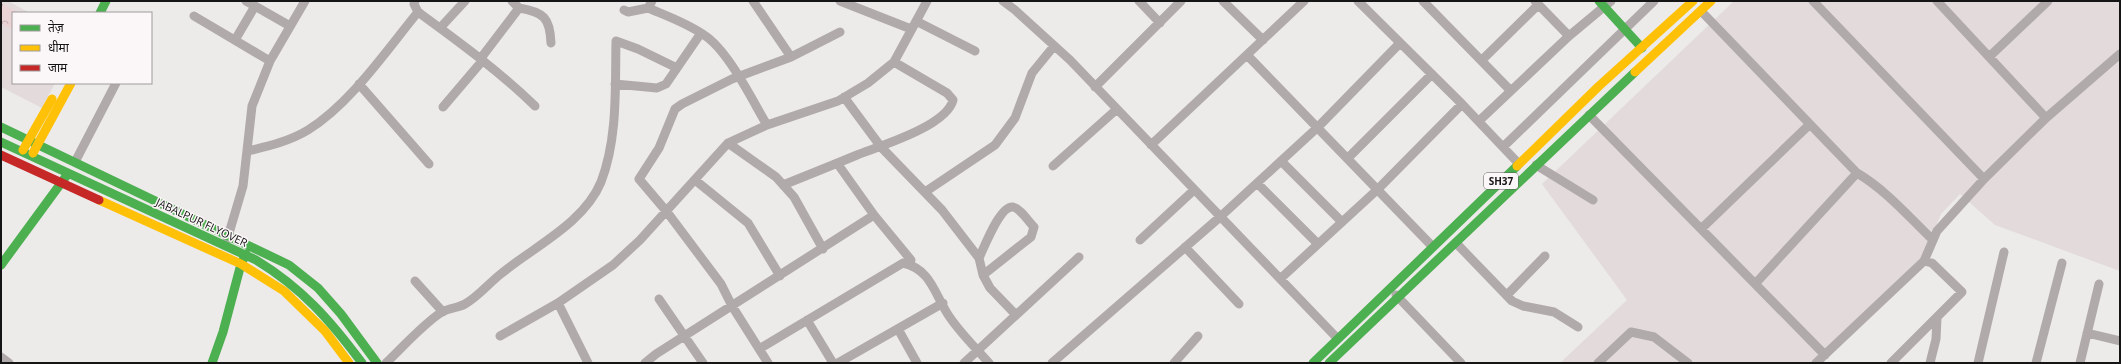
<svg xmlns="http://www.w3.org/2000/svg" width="2121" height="364" viewBox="0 0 2121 364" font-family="'Open Sans','Noto Sans Devanagari',sans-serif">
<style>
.built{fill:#e2dadb}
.park{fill:url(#park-crowns)}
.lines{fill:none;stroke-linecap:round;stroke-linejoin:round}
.street{stroke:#b1aaab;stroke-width:9}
.fast{stroke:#4caf50;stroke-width:9}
.slow{stroke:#ffc107;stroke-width:9}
.jam{stroke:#c62828;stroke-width:9}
.labels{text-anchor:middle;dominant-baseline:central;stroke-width:3;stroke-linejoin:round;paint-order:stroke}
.shield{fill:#fbf6f7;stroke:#5b5859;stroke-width:1}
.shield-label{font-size:10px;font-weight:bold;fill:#161515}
.street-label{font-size:11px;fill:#161515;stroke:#fbf6f7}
</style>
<defs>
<pattern id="park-crowns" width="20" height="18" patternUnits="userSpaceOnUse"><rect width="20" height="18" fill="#ead3d5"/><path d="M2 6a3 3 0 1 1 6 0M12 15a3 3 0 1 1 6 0" fill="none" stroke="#c8b4b6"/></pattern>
</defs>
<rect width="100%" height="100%" fill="#edeaea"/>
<path class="built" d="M1,1H8L30,13H13V83H55L42,108L1,87Z
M1734,1H2120V271L1995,225L1960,194L1941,214L1923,256L1811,363H1560L1627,300L1542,184Z"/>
<path class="park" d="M1,3L19,13H13V30L1,24Z"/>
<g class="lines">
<path class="street" d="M246,1L290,26
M415,1L414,4L418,12
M512,1L519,8C544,12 550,18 551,43
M652,1L648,8C667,16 687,23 704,35C728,50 752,100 767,125
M753,1L791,57
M840,1L911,29
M1003,1L1015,10L1070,60L1337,338
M1139,1L1160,23
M1223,1L1263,40
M1358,1L1462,104L1519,164
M1423,1L1510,90
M1535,1L1569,36
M1813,1L1984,179
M1937,1L2046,118
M624,10L628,12L648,8
M1701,11L1857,173L1755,284
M194,16L270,61
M916,21L975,51
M440,28L465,1
M235,40L255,6
M1247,55L1432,246
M1989,57L2048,1
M481,58L519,8
M1482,60L1538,5
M359,84L429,164
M615,84L657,88L666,84L701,33
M1095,87L1181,1
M844,97L881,147L942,210L979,258L983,275L990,288L1016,315
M443,107L483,60
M1589,115L1825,355
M1479,121L1569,36L1611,1
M728,143L776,177L794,197L823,249
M1151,145L1304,1
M1503,147L1654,1
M248,151C269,146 290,141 308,130C351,103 386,51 418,12C459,42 499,71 535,106
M1348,158L1432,74
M1281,161L1342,222
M75,162L116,83
M837,163L874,215L911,260
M1536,165L1593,200
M1053,166L1117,109
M1857,173C1886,190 1909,217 1933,240
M695,180L748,223L780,276
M1257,183L1318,244
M783,185C808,175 833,165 857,155C880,146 947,126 953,100L947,93L894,62
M925,192L995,145L1015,118L1032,73L1054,46
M1701,229L1810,124
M227,240L243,186L252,106L270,61L305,1
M1140,240L1194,190
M1456,243L1512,301L1523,306L1554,312L1578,327
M1185,247L1239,304
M979,258C984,248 1000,205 1013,207C1021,209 1028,221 1034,227L1031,237L983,275
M1280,279L1378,189L1462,104
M415,281L443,312
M1396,295L1461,363
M1507,295L1545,256
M659,299L703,363
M558,303L588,363
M807,320L833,363
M898,329L917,363
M2087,333L2120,341
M500,336L558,303L613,265L640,240L728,143L767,125L838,101L868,83L894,62L927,1
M759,349L903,263C930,269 934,292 947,313C958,331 975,347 989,363
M1,357L9,363
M386,363C402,348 424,323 442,312C449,308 458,308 465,304C478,297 490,282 502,273C535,246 584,223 601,182C618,138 615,87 616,41L638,49L677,68
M645,363L656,354L874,215
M768,363L732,306L721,284L667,212L639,179L659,148L675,109L682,104L732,79L791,57L840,32
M838,363L943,303
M964,363L1079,257
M1052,363L1220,217L1318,127L1400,43
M1174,363L1198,336
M1598,363L1631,332L1654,337L1688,363
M1816,363L1924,261L1937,231L1984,179L2046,118L2120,54
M1891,363L1962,292L1932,263L1924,261
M1930,363L1936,339L1937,318
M1978,363L2004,252
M2036,363L2062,263
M2080,363L2099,284"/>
<path class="fast" d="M1599,1L1642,48
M100,13L106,1
M1,127L289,265L318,288L341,314L377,363
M1,142L256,260C302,288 330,320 362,363
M1,265L67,175
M212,363L223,332L241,264L246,254
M1313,363L1517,166
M1329,363L1635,72"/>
<path class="slow" d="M1635,72L1711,1
M23,150L52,99
M33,153L71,83
M1517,166L1599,86L1693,1
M99,200L241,264L284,291L325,331L349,363"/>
<path class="jam" d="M1,155L99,200"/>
</g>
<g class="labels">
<rect class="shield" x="1484" y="173" width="34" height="16" rx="3"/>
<g class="shield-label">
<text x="1501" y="181">SH37</text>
</g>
<g class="street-label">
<text transform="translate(202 222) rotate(25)">JABALPUR FLYOVER</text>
</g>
</g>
<rect width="2121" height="364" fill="none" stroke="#161515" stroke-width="4"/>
<rect x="12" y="12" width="140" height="72" fill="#fbf6f7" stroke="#9f9c9d"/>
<rect x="20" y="25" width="20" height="6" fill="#4caf50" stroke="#9f9c9d"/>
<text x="48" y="32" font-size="12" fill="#161515">तेज़</text>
<rect x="20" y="45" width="20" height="6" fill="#ffc107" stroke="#9f9c9d"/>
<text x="48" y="52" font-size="12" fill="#161515">धीमा</text>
<rect x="20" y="65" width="20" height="6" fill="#c62828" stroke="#9f9c9d"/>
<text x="48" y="72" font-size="12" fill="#161515">जाम</text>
</svg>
